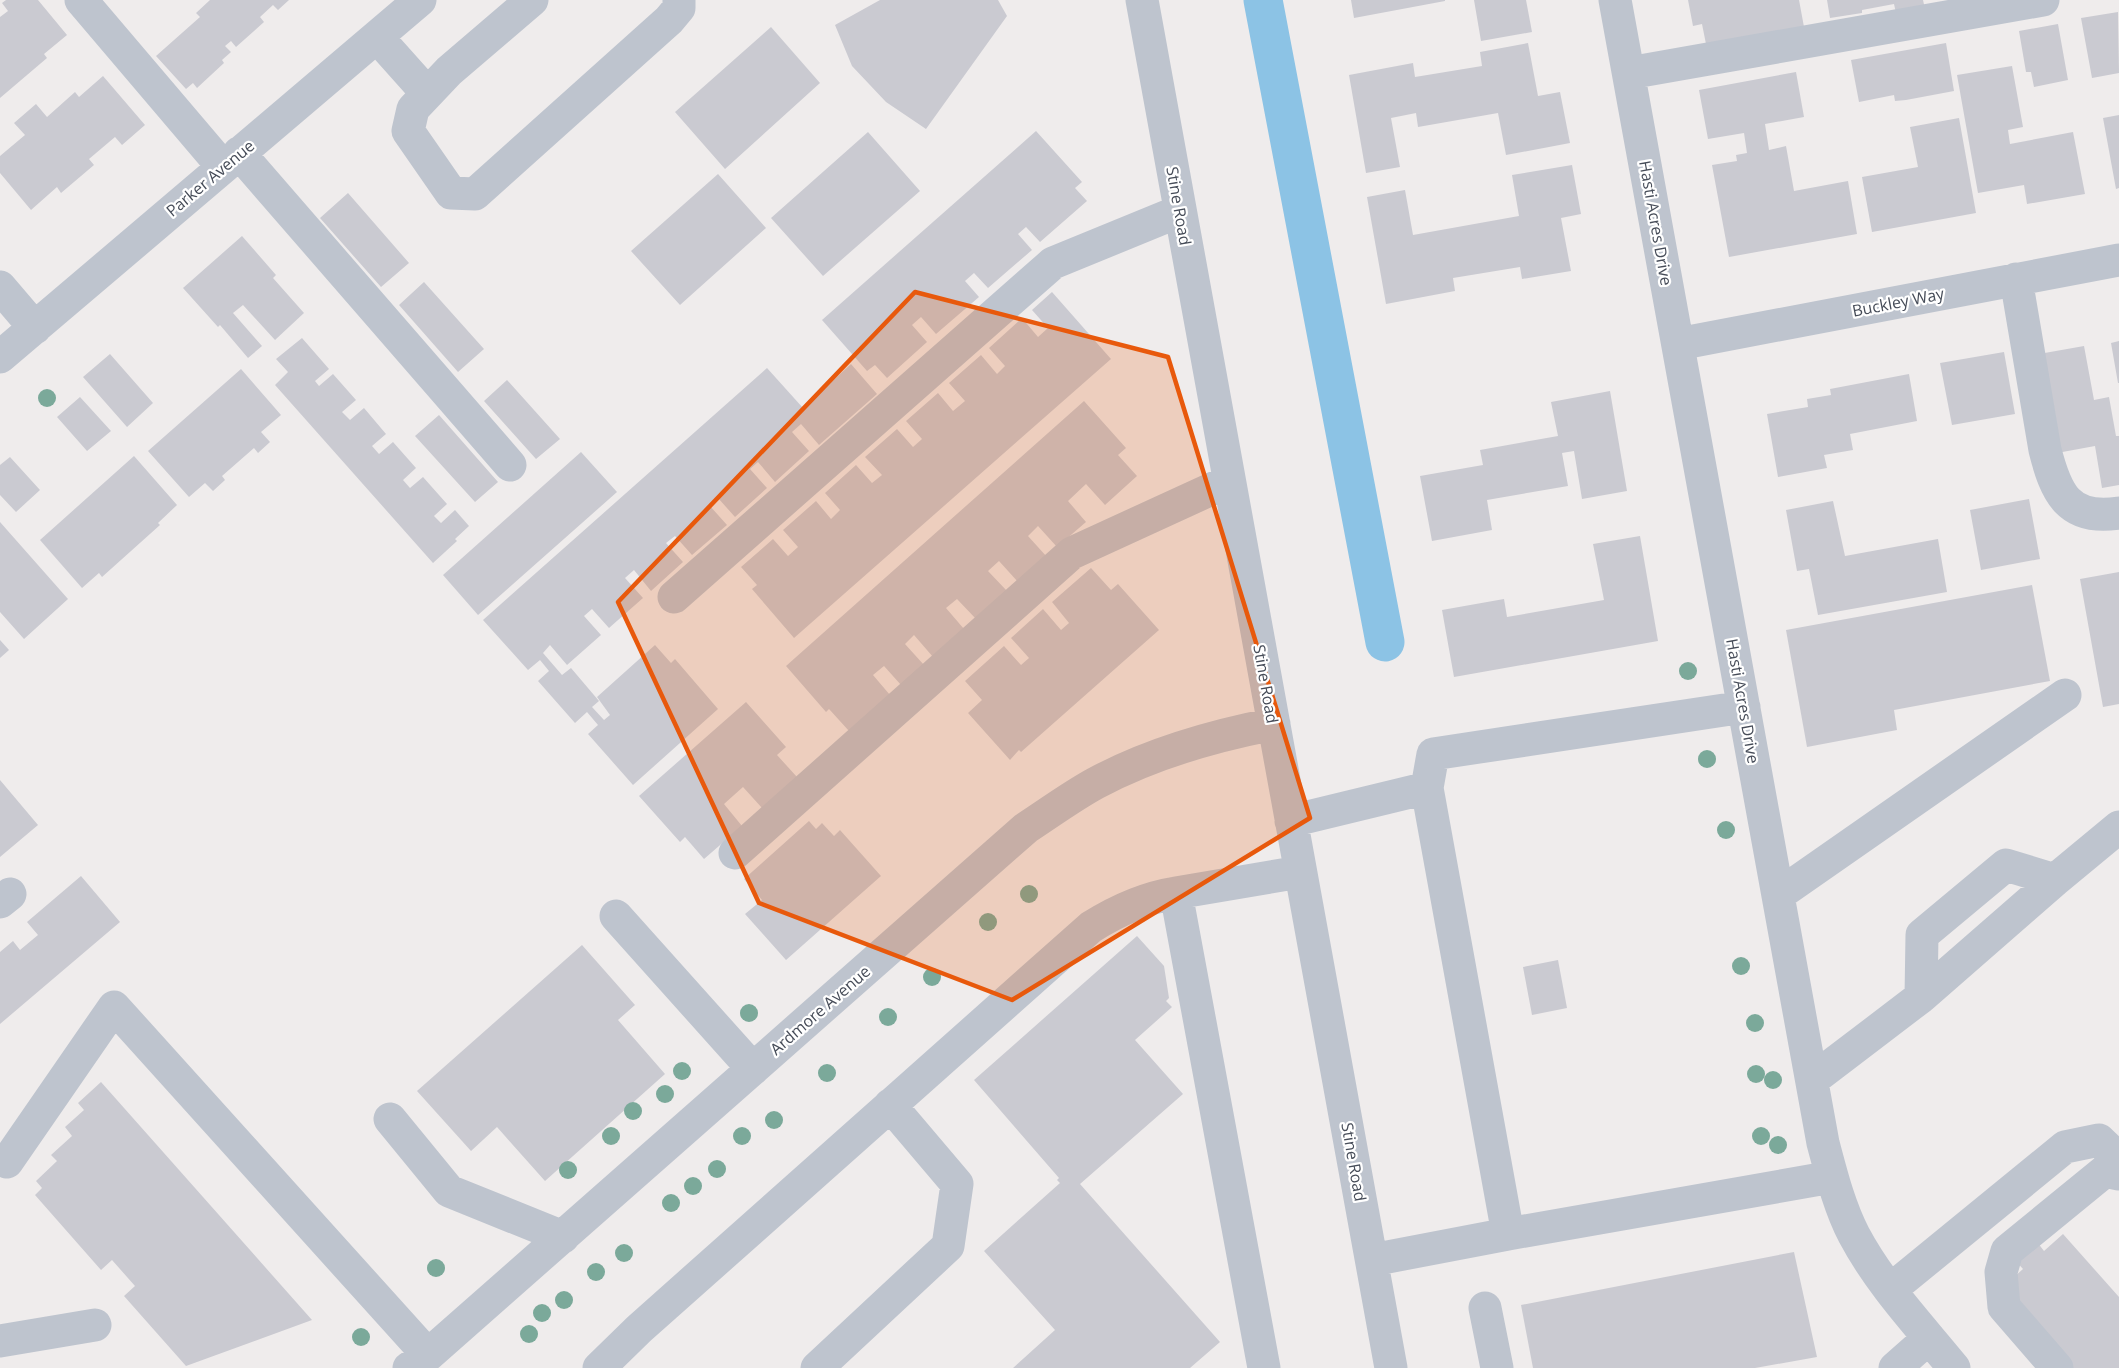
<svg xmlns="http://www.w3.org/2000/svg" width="2119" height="1368" viewBox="0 0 2119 1368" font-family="'Open Sans',sans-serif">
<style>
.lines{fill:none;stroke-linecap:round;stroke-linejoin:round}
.canal{stroke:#8cc3e5;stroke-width:39}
.building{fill:#cacad1}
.minor{stroke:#bec4ce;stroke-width:33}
.tree{fill:#7ba99a}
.marked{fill:#e8590c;fill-opacity:0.2;stroke:#e8590c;stroke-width:4.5;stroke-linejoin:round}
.labels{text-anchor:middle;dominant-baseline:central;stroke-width:4.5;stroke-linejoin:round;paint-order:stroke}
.street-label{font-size:16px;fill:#464c58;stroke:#fff}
</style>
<rect width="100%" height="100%" fill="#efecec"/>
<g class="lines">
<path class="canal" d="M1263,0L1385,642"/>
</g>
<path class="building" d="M6,0H38L67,35L44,54L47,58L0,98V17L8,11L2,3Z
M210,0H289L278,10L273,5L260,17L264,22L236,47L231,41L225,46L231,52L222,60L224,63L197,88L193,83L186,89L156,56L200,17L196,13Z
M880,0H998L1007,16L926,129L886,102L852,66L835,25Z
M1351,0H1445V1L1354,18Z
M1474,0H1526L1532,32L1481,41Z
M1688,0H1799L1804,27L1706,44L1702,24L1693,26Z
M1827,0H1923L1925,9L1896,13L1894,4L1862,10V13L1830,18Z
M2118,12L2119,73L2092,78L2081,18Z
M2058,24L2068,80L2034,87L2031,72H2026L2019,31Z
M771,27L820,83L725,169L675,112Z
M1528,43L1538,96L1560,92L1570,143L1506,155L1498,113L1418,127L1416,113L1391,118L1400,167L1366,173L1349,75L1413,63L1415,77L1482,66L1480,52Z
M1946,43L1954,91L1906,100L1895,101L1894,95L1859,102L1851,60Z
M2012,66L2023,127L2008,130L2010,144L2073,132L2085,194L2027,204L2024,185L1978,193L1957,75Z
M1796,72L1804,117L1765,124L1769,150L1786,146L1794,191L1848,181L1857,234L1729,257L1712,165L1737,161L1736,155L1747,153L1744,133L1708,139L1699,90Z
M103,76L145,125L122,145L115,137L89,159L94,165L61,193L57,187L31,210L0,173V156L25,135L14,123L36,104L47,117L75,92L79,97Z
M2119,115V188L2116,189L2103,118Z
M1959,118L1976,213L1872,232L1862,177L1918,167L1910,127Z
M1036,131L1082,182L1075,188L1087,201L1040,242L1026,227L1018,234L1032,250L988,288L974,273L965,281L979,297L936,334L921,317L912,325L927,342L887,378L875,365L867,371L822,320Z
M868,132L920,191L823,276L771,218Z
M1572,165L1581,214L1561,218L1571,271L1522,279L1520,267L1453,278L1455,291L1386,304L1367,197L1405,190L1413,235L1519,216L1512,175Z
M718,174L766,228L680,305L631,251Z
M348,193L409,263L381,287L320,218Z
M242,236L276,275L273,278L304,313L275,340L243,305L233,313L262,346L248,358L220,325L218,327L183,288Z
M424,282L484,349L458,372L399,305Z
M1052,292L1111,359L794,638L752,589L757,585L741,567L773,539L788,556L798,547L783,530L816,501L831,519L840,510L825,493L856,465L872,483L882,475L865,457L897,429L913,447L922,439L906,421L938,393L953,411L965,401L949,383L981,355L997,374L1005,366L989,348L1022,318L1038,337L1048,328L1032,310Z
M302,338L329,369L315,381L319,386L333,374L356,400L342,412L350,420L364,408L386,434L372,446L379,454L393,442L416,468L403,480L410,488L423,477L447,504L434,516L441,523L455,510L469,526L455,539L457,541L433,563L275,385L288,372L276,359Z
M2119,341V383H2118L2111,343Z
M2084,346L2094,400L2109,397L2116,436H2119V485L2102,488L2095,446L2057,453L2039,354Z
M2004,352L2015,414L1952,425L1940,363Z
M110,354L153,403L127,427L83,377Z
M851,364L877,394L819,445L801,424L792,432L809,451L775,482L758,462L750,469L767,488L735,517L718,498L710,506L727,525L692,555L675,536L666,543L683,562L651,591L634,570L625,578L643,598L609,628L592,609L584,616L601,635L567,665L550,645L543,653L562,675L571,668L599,701L592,707L604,720L610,715L597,697L655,645L671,663L675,659L718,709L633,785L588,734L598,725L587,712L575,723L538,681L549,671L540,660L528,670L483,620L767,368L803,408Z
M241,369L281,415L261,432L270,442L258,453L254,448L222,476L225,480L213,491L205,483L189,497L148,451Z
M1909,374L1917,421L1850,434L1853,450L1824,455L1827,468L1778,477L1767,414L1808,407L1807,399L1831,395L1830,389Z
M507,380L560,439L536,459L484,401Z
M1610,391L1627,491L1582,499L1574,451L1562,453L1568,486L1487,500L1492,530L1432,541L1420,476L1483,465L1480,450L1558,436L1551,402Z
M80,397L111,431L87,451L57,417Z
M1084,401L1126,448L1118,455L1137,476L1105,505L1086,484L1068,501L1086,522L1057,547L1038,526L1028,536L1047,557L1018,582L999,561L988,571L1007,591L976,619L957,599L946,608L964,629L933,657L914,635L905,644L924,665L901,685L884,666L873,675L890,695L849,731L829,709L826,712L786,666Z
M439,415L498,482L475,502L415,436Z
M581,452L617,492L478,615L443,575Z
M134,456L177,505L158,523L160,525L102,577L99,573L82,588L40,540Z
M10,457L40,490L16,512L0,495V465Z
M2029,499L2040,559L1981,570L1970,510Z
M1833,501L1845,556L1938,539L1947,592L1818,615L1809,569L1797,571L1786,510Z
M0,522L68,599L24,639L0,612Z
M1640,536L1658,641L1454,677L1442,610L1504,599L1507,617L1604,600L1593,544Z
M1091,568L1111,590L1118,584L1159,630L1021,752L1019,750L1010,760L968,713L982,700L965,681L1004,646L1021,665L1029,658L1011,638L1043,609L1061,630L1069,623L1052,602Z
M2119,572V704L2103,707L2080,579Z
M2032,585L2050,681L1894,710L1897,730L1807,747L1786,630Z
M0,640L9,650L0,658Z
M746,702L786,747L777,755L797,777L762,808L743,787L724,804L742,826L704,859L685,837L680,842L639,796Z
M0,780L38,825L0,857Z
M809,821L816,829L822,823L834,836L840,830L881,876L786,960L745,914L762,900L744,879Z
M81,876L120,922L0,1024V952L13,941L20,950L38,935L27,922Z
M1137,936L1164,966L1169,998L1166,1001L1172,1007L1135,1040L1183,1094L1080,1184L1220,1342L1190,1368H1013L1055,1330L984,1251L1060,1183L1057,1180L1059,1178L974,1080Z
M582,945L635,1005L618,1020L665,1074L545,1181L497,1127L471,1151L417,1091Z
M1558,960L1567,1008L1532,1015L1523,967Z
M101,1082L312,1320L186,1366L124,1296L135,1286L112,1260L101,1270L35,1195L42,1188L36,1181L57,1161L51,1155L72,1136L65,1127L84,1110L78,1103Z
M2063,1234L2119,1297V1368H2065L2003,1287L2023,1269L2013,1258L2034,1238L2044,1251Z
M1794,1252L1817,1357L1755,1368H1533L1521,1305Z"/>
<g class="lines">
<path class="minor" d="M81,0L223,167
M532,0L449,71L413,109L408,131L451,193L475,194L669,20L679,8V0
M1142,0L1391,1368
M1615,0L1823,1143C1831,1173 1839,1206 1854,1235C1880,1284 1919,1325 1954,1368
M377,37L427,93
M1629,73L2043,0
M239,153L510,465
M2016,279L2045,450C2056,493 2068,521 2119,513
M0,287L35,328
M1678,344L2119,260
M0,357L420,0
M674,597L1053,263L1180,211
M1427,788L1433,754L1744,707
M1291,821L1427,788L1508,1234L1372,1260
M735,853L1072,553L1229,481
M1778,895L2065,695
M0,902L10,894
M616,916L753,1069
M1921,997L1922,935L2006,865L2055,880
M1812,1080L1921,997L2055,880L2119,827
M390,1119L449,1191L563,1237
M7,1162L114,1007L428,1355
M1508,1234L1832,1177
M1890,1290L2065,1147L2099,1140L2119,1159
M1485,1308L1497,1368
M0,1341L95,1325
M409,1368L428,1355L1026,828C1049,813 1072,796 1096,783C1152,753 1212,736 1274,724
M599,1368L639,1329L1091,927C1118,910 1144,898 1176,893
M817,1368L948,1246L957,1184L890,1105
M1264,1368L1176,893L1300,872
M1895,1368L1929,1338
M2057,1368L2004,1307L2001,1272L2007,1251L2105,1171L2119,1174"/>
</g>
<g class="tree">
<circle cx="47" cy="398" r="9"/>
<circle cx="1688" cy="671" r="9"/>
<circle cx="1707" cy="759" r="9"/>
<circle cx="1726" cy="830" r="9"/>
<circle cx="1029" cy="894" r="9"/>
<circle cx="988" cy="922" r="9"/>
<circle cx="1741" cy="966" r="9"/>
<circle cx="932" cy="977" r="9"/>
<circle cx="749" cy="1013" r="9"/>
<circle cx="888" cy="1017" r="9"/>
<circle cx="1755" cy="1023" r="9"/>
<circle cx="682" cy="1071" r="9"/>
<circle cx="827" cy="1073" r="9"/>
<circle cx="1756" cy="1074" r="9"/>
<circle cx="1773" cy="1080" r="9"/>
<circle cx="665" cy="1094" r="9"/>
<circle cx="633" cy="1111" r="9"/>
<circle cx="774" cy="1120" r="9"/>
<circle cx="611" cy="1136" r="9"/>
<circle cx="742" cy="1136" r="9"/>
<circle cx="1761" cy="1136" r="9"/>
<circle cx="1778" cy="1145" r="9"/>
<circle cx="717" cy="1169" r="9"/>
<circle cx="568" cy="1170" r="9"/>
<circle cx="693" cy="1186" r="9"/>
<circle cx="671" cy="1203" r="9"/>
<circle cx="624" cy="1253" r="9"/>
<circle cx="436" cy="1268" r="9"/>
<circle cx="596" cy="1272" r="9"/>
<circle cx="564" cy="1300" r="9"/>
<circle cx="542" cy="1313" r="9"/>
<circle cx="529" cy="1334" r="9"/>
<circle cx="361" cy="1337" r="9"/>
</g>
<path class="marked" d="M915,292L1168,357L1310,818L1012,1000L759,903L618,602Z"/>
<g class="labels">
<g class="street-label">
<text transform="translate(210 178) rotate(-40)">Parker Avenue</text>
<text transform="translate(1179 206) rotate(80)">Stine Road</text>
<text transform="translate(1656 223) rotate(80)">Hasti Acres Drive</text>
<text transform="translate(1898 302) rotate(-11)">Buckley Way</text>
<text transform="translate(1266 684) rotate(80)">Stine Road</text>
<text transform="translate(1743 701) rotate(80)">Hasti Acres Drive</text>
<text transform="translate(820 1010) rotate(-41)">Ardmore Avenue</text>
<text transform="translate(1354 1162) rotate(80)">Stine Road</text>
</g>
</g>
</svg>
